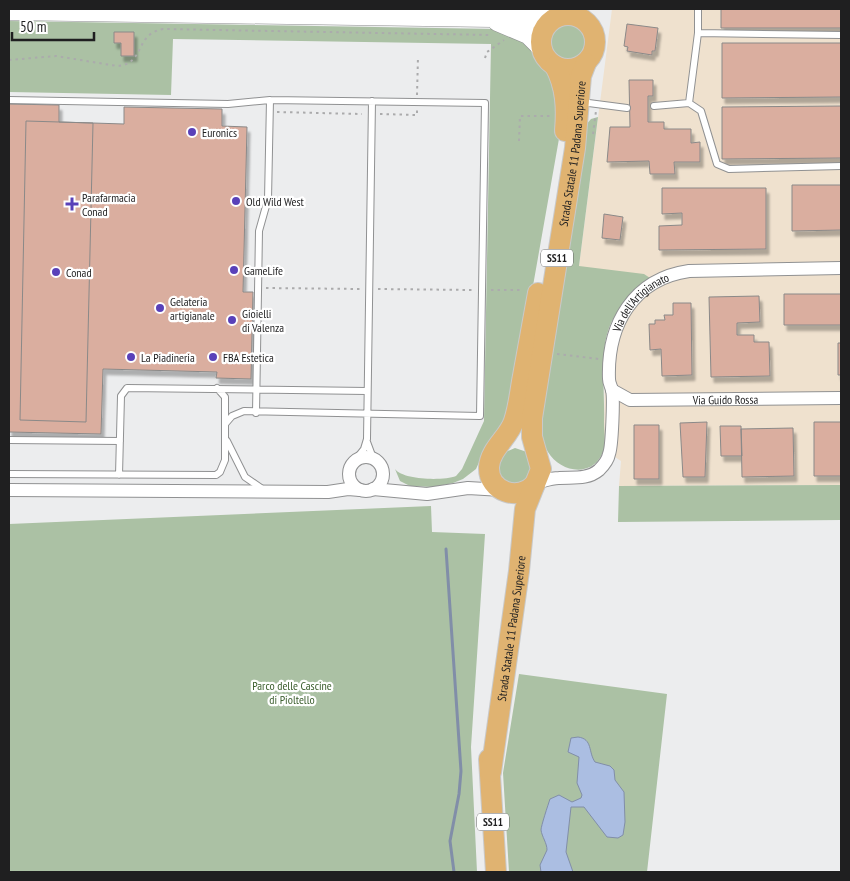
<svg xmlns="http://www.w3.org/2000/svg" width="850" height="881" viewBox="0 0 850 881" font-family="'PT Sans Narrow',sans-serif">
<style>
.industrial{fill:#efe1ce}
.green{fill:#abc1a4}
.water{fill:#abbee2;stroke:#818ea8}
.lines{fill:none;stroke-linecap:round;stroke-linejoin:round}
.stream{stroke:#818ea8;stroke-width:3}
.building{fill:#daae9f;stroke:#8a8988;filter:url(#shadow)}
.lane-casing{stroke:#909192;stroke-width:8}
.street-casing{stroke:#909192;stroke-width:14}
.secondary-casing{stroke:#909192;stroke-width:19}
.primary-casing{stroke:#c9c9c9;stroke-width:22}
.path{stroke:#ababac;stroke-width:2;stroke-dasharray:2.5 4;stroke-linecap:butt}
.lane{stroke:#fff;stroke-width:6}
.street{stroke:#fff;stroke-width:12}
.secondary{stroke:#fff;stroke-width:18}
.primary{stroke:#e0b371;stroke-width:20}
.poi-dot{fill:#5941b9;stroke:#fff;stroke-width:2}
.labels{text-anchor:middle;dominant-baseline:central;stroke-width:4.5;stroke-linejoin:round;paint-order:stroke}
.shield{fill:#fff;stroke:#626263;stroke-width:1}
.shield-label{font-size:11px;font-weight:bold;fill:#1f1f20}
.poi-label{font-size:12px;fill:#1f1f20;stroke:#fff;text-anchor:start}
.street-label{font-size:12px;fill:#1f1f20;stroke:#fff}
.park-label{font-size:12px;fill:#3a5d2c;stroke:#fff}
</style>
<defs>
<filter id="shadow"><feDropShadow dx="3" dy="5.5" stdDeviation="1" flood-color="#0004"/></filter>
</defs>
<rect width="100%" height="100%" fill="#ecedee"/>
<path class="industrial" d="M612,9H841V485L619,486L621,461L604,450L605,356L608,331L620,308L635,290L579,266Z"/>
<path class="green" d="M9,21L496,29L525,41L553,80L560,133L510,416L484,451L476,469L463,479L453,483L434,487L410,486L400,481L395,469C403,480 443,481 456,476L462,469L484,421L491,44L173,39L171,95L9,92Z
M550 42a18 18 0 1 1 36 0a18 18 0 1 1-36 0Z
M598,117L579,266L644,274L650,278C633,292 615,309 608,331C600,355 605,396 604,422C604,433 607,447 601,456C589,478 559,471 548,452C542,443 542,433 541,422L584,127L591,119Z
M515,448L527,452L535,468L520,487L502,481L497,463L503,453Z
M841,485V520L618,522L619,486Z
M431,506L432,532L485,534L471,747L477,872H9V524Z
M519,674L667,694L647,872H509L503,773Z"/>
<path class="water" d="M578,737C593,739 588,752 595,762L610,766L614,770L615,780L624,792L625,822L623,835L618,838L607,837L584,807H571L566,852L573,872H541L540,865L547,850C547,843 542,837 541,830C541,826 548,805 550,799L559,795L572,802L581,798L582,795L577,783L579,757L568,752L571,738Z"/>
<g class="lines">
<path class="stream" d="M446,549L461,771L459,794L450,841L454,872"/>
</g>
<path class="building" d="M472,9H538V11Z
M721,9H841V28H721Z
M627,24L658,28L655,51H652V55L627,51L628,47L624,46Z
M114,32H134V56H121V43H114Z
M722,43H841V97L722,98Z
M629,80H653V96H648V122H664V129H691V143L700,142V162H674L675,174H650L649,161L607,162L610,127H630Z
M9,104L59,105V122L93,123L124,124V107L222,109V126L247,127L243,292H253L251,379L216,378L217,372L103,369L101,434L9,432Z
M841,106V158L722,159V107Z
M26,121L93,123L86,422L20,420Z
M792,185H841V230L792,231Z
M662,188H766V249L659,250V226L682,225V213L662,214Z
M604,214L623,217L620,240L602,238Z
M784,294H841V325H784Z
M759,296L760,322L737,323V335H754V342H769L770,376L711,377L709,297Z
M673,303H691L692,375L662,376L661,349L650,350L649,324H655V320H665L664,315H673Z
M838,343H841V375H838Z
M707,422L705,477H683L680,423Z
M814,422H841V476H814Z
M634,425H659V479H634Z
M720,426H741L742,456H721Z
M793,428L794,476L742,477L741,429Z"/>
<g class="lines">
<g class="lane-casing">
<path id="lane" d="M698,9V33L841,35
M9,100L228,104L270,100L485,103L480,416L244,411L232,416L226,423
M581,102L627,108
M689,103L698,33
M654,106L689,103L701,111L717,164L729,169L841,166
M256,413L259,231L268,199L270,100
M9,440L120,441
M227,441L245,477L261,488
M367,442L373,458
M356,459L364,449L367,439L372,101
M9,474L216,475L220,472L225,460V397L217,388
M119,475L121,396L127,388L367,391"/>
</g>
<g class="street-casing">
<g id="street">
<path id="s1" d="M612,390L630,400L841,398"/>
<circle cx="366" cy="474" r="17"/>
<path id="s2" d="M536,483C544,481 551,478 559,478C573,477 587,480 599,470C603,466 608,460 609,454C612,447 614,397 612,390C611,386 609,383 609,379C607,325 633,279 689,271L841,268"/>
<path d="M373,489L427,494L468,488L502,490"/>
<path d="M9,490L328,492L348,489L360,490"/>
</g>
</g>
<g class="secondary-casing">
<path id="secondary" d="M9,11L554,19
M497,22L528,35L542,49"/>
</g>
<g class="primary-casing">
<g id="primary">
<circle cx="568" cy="42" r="27"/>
<path d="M555,66C566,87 567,108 565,131"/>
<path d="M535,484C519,502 488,492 489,467C490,449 509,437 514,421C519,406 520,391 523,376C528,348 533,321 538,293"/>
<path d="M489,759L496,872"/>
<path id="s3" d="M491,772L519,571L525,509L541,469L532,437V418L575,148L581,76L586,63"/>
</g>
</g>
<path class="path" d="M485,58L487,52L504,40
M9,60L56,56L117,66C146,64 134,34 163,29L490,35
M417,95L418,57
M277,112L362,114
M380,114L417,115V110
M593,134L596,111
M519,141L520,116H550
M266,288L361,289
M378,289L473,290
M491,290H523
M557,354L599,359"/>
<use href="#lane" class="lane"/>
<use href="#street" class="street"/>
<use href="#secondary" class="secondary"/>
<use href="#primary" class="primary"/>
</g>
<g class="poi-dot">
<circle cx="192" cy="132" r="5"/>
<circle cx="236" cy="201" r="5"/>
<path d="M69.5 196.5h5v5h5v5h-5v5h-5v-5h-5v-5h5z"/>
<circle cx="234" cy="270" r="5"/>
<circle cx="56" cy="272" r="5"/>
<circle cx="160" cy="308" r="5"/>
<circle cx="232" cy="320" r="5"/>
<circle cx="131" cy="357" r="5"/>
<circle cx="213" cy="357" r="5"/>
</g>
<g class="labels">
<g class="shield">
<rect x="541" y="249.5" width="32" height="17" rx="4"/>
<rect x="477" y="813.5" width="32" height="17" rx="4"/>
</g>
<g class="shield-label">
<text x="557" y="258">SS11</text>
<text x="493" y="822">SS11</text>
</g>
<g class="poi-label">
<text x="202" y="132">Euronics</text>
<text x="82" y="197">Parafarmacia<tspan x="82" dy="14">Conad</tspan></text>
<text x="246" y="201">Old Wild West</text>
<text x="244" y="270">GameLife</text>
<text x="66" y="272">Conad</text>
<text x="170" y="301">Gelateria<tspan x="170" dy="14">artigianale</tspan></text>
<text x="242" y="313">Gioielli<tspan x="242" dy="14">di Valenza</tspan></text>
<text x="141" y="357">La Piadineria</text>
<text x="223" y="357">FBA Estetica</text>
</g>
<g class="street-label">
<text stroke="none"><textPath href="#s3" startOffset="628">Strada Statale 11 Padana Superiore</textPath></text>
<text stroke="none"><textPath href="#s2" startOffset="248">Via dell'Artigianato</textPath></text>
<text stroke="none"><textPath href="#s1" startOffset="116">Via Guido Rossa</textPath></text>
<text stroke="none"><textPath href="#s3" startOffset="145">Strada Statale 11 Padana Superiore</textPath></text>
</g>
<g class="park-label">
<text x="292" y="685">Parco delle Cascine<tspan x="292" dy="14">di Pioltello</tspan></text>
</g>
</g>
<rect width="850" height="881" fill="none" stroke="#1f1f20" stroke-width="20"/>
<path d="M12 32v8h82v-8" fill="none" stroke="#1f1f20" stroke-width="2.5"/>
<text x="20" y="32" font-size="15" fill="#1f1f20" stroke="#ffffff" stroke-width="4" paint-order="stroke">50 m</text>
</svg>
